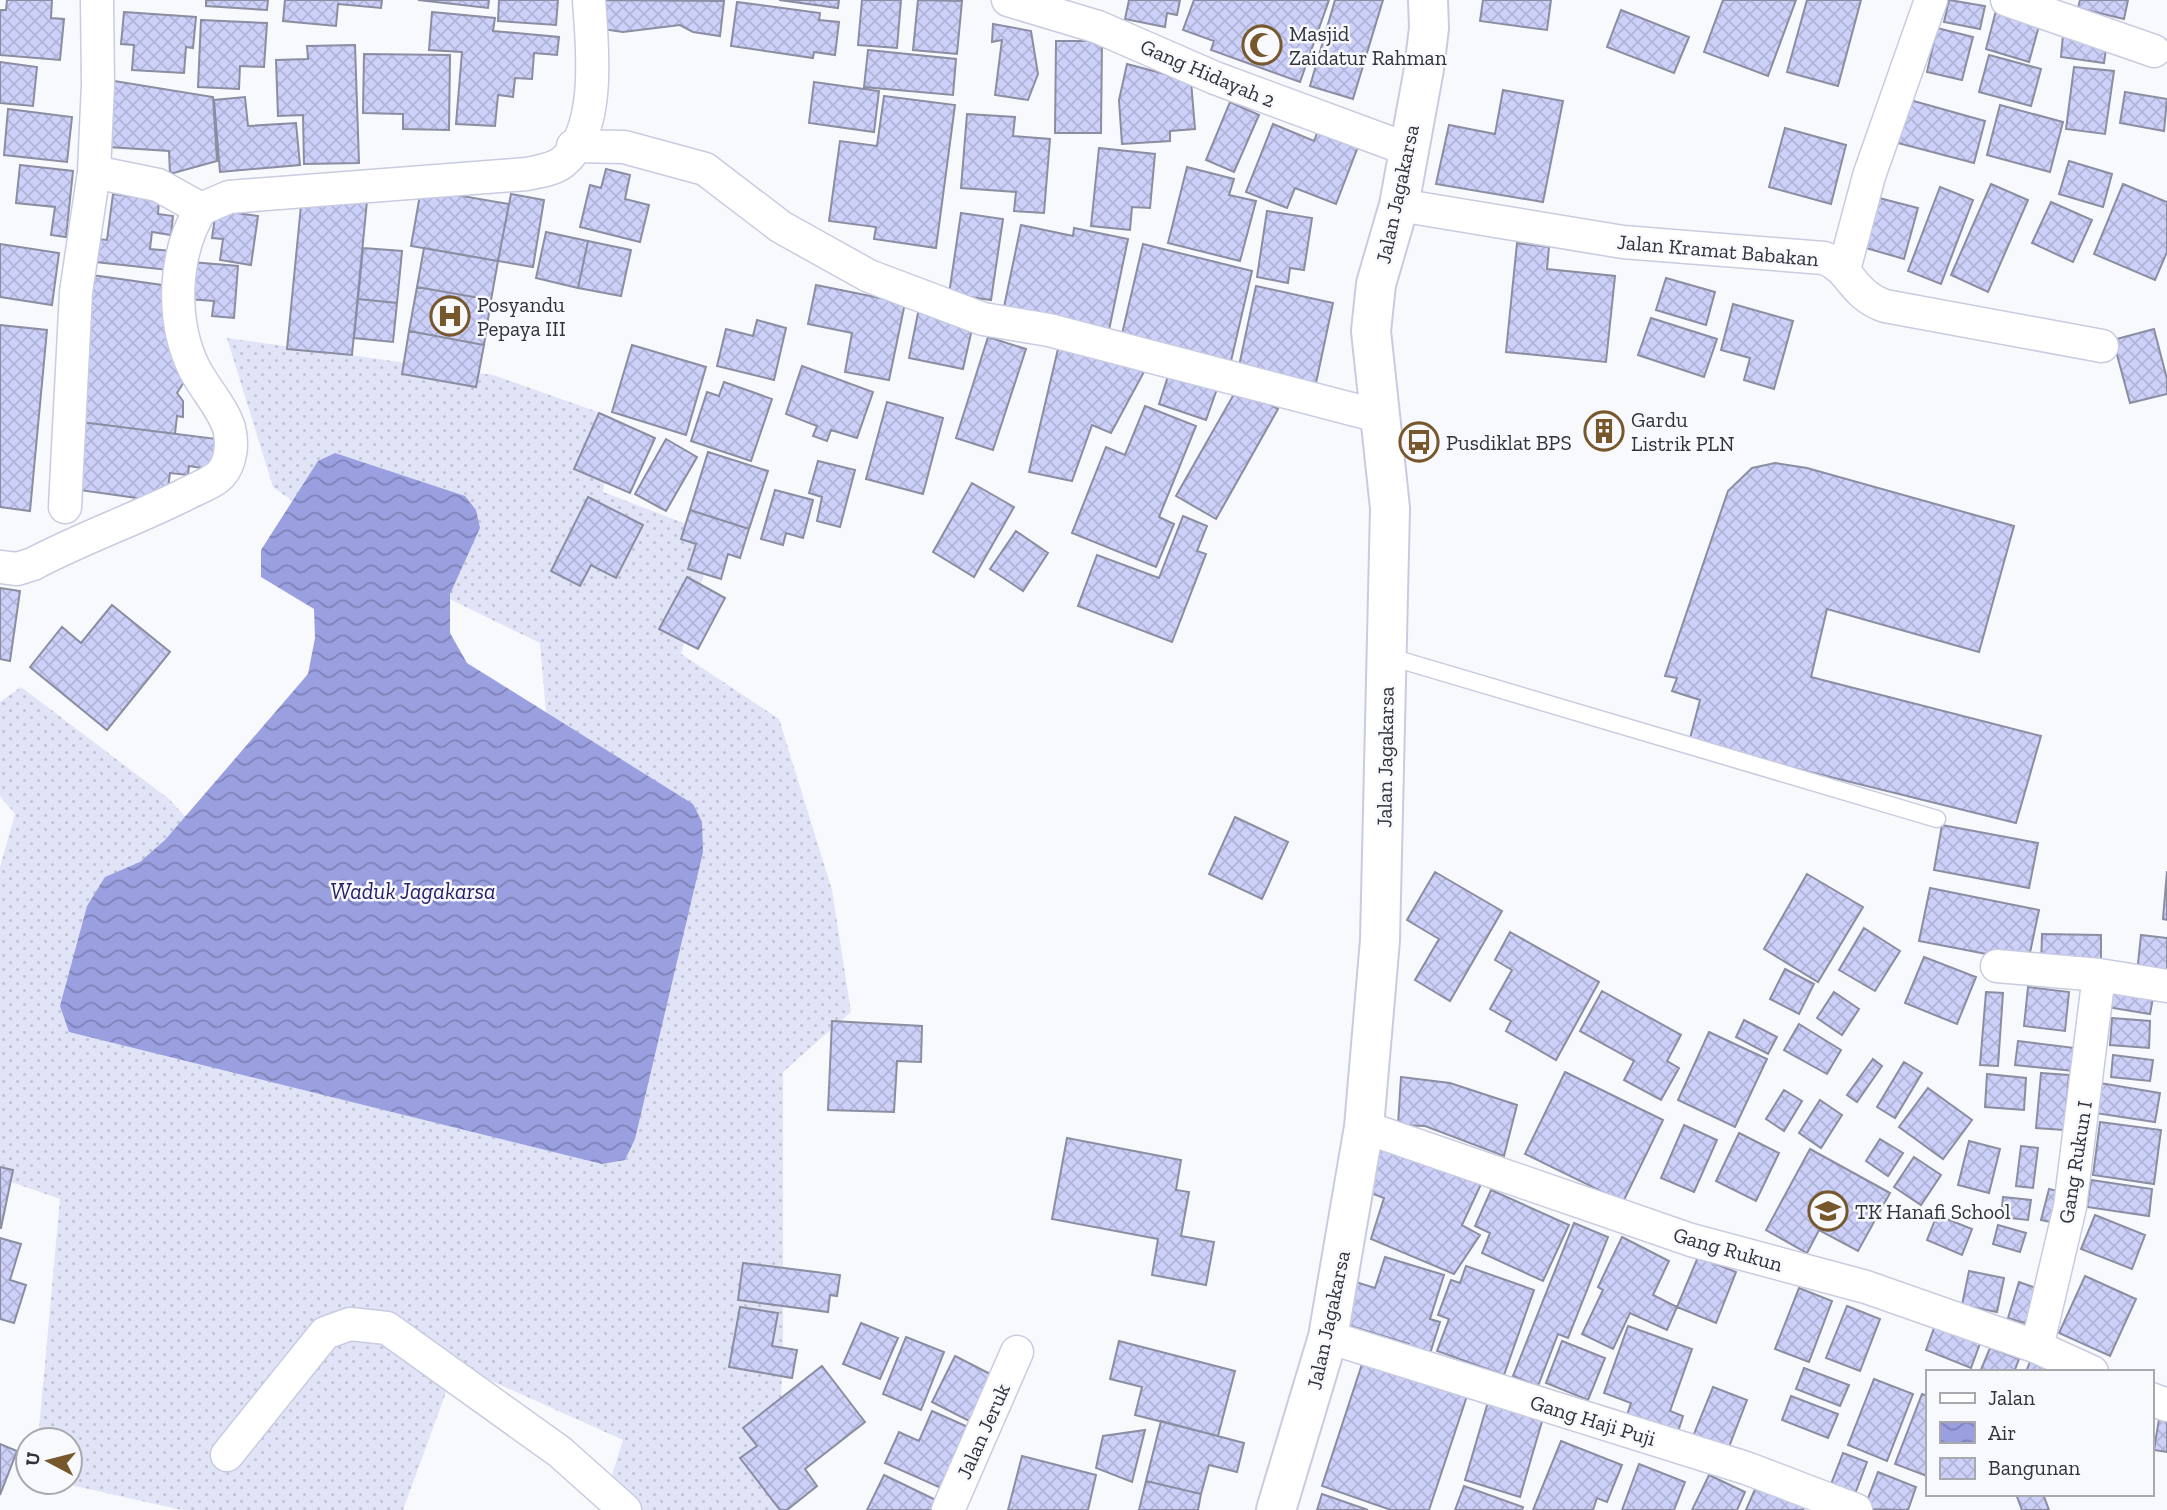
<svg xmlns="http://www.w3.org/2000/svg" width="2167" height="1510" viewBox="0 0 2167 1510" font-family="'Zilla Slab',serif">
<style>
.grass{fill:url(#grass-dots)}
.water{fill:url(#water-waves)}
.building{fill:url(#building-cross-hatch);stroke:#8b8da1;stroke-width:2}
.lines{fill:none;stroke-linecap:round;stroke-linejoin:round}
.service-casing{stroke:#c9cbe1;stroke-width:19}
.minor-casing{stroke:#c9cbe1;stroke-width:35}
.secondary-casing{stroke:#c9cbe1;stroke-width:42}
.service{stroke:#fff;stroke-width:16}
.minor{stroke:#fff;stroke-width:32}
.secondary{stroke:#fff;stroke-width:38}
.labels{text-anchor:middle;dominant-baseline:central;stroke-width:5;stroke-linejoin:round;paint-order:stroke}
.poi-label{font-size:21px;fill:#31323b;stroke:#f8f9fd;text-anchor:start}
.street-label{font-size:21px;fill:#31323b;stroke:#f8f9fd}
.water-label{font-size:23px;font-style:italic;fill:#271e6a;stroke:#f8f9fd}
</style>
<defs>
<pattern id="grass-dots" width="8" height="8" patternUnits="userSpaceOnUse" patternTransform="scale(1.75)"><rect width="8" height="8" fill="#e1e3f7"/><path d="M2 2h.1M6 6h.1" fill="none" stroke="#c2c3d5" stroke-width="1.8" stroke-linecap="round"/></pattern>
<pattern id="water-waves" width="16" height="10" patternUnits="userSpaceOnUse" patternTransform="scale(1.75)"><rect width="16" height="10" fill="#9a9fe0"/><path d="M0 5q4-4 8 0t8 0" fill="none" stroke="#7e82b7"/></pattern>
<pattern id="building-cross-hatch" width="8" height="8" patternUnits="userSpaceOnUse" patternTransform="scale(1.75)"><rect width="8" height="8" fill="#cdd1fa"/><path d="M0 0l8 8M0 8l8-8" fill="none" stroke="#b0b4d7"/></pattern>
</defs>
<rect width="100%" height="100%" fill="#f8f9fd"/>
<path class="grass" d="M227,338L493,375L612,417L603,492L715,535L681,654L779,719L832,890L851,1012L783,1072V1336L778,1510H601L623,1440L456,1365L403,1510H182L57,1482H70V1440H38L60,1199L0,1178V867L15,814L0,796V702L21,687L169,799L261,899L549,746L540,643L384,567L273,487Z"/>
<path class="water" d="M335,453L465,496L476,510L480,528L450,594V633L467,663L693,804L702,822L703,852L635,1139L625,1160L602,1164L69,1032L60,1006L87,906L105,877L140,862L165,840L308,674L315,638L314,609L261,577V550L318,461Z"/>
<path class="building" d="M7,0H52L51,18L64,19L60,60L0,55V10H6Z
M206,0H268L267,10L206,6Z
M285,0H382L381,8L338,4L336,26L283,21Z
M418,0H489L488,8Z
M499,0H558L556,25L498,21Z
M598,0L724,1L720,36L693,32L680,25L623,32L595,28Z
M779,0H839L838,8Z
M862,0H901L897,48L858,45Z
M918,0L962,1L957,54L913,50Z
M1129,0H1180L1177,15L1167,13L1165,27L1125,19Z
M1194,0H1329L1300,82L1211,50L1214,41L1183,30Z
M1335,0H1383L1353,99L1310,86Z
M1483,0H1551L1547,30L1480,21Z
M1723,0H1796L1768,76L1704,52Z
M1807,0H1861L1838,86L1787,72Z
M1949,0L1985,6L1980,29L1944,22Z
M2080,0H2128L2124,19L2078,8Z
M737,2L820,13L819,20L839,22L835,55L814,52L813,58L731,46Z
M1998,3L2042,15L2029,62L1986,49Z
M1621,10L1689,37L1674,73L1607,47Z
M124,12L196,17L193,48L186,47L184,73L132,70L134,45L121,44Z
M432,12L495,18L493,31L559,37L557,55L534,53L532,79L515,78L513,97L498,95L495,126L456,124L462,52L429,50Z
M201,20L267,23L264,67L240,66L239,89L198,87Z
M993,24L1031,31L1038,74L1028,100L995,95L1002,40L992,42Z
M1937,28L1973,37L1962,80L1927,72Z
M2063,35L2107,41L2104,63L2061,57Z
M1056,41H1102L1101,133H1055Z
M355,45L359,163L304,164L303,115L278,116L276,60L308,59L307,46Z
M868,50L956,59L953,95L864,87Z
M364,54L450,55L449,130L403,129V114L363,113Z
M1989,55L2041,69L2031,106L1979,92Z
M0,62L37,67L33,106L0,103Z
M1127,64L1191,81L1195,129L1170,131V141L1122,144L1119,100Z
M2074,67L2114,71L2105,134L2066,129Z
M102,79L213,97L217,161L170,174L169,151L108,147Z
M814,82L879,91L874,132L809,123Z
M1503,90L1563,101L1543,202L1436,184L1449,125L1495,134Z
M2125,92L2167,99L2164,131L2120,123Z
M884,96L955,105L936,248L874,239L876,227L829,221L840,141L877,146Z
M245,97L248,126L296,123L300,165L220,172L214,100Z
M1910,100L1985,121L1974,163L1898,143Z
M1230,102L1259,115L1234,172L1206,160Z
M2000,105L2063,122L2050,172L1987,155Z
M8,109L72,117L67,162L4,155Z
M967,114L1015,117L1013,136L1050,139L1044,213L1014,211L1016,192L961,188Z
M1273,124L1314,141L1319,128L1359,144L1336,204L1295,188L1287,208L1246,192Z
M1785,128L1846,145L1831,204L1769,187Z
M1099,148L1155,154L1150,208L1132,207L1130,230L1091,226Z
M2069,161L2112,174L2103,207L2059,194Z
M20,165L73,171L66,237L51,235L55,207L16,203Z
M1187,167L1234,179L1229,195L1256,201L1240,261L1168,243Z
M606,169L630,175L625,199L649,205L640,242L580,227L590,185L601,188Z
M1991,184L2028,200L1988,292L1951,275Z
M2123,184L2167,202V252L2155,280L2094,254Z
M1940,187L1973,200L1941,284L1908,271Z
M421,189L509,204L498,261L411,246Z
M113,194L159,200L158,214L173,216L171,235L152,232L150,249L171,251L168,270L96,262L99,239L107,240Z
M511,194L544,200L533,267L498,261Z
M302,195L367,201L352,355L287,349Z
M1879,198L1918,208L1904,259L1866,248Z
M2051,202L2092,220L2073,262L2032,243Z
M216,210L258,216L251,265L220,260L223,239L212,238Z
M1267,211L1312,218L1304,270L1290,268L1288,283L1257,277Z
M961,213L1003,219L991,300L949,294Z
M1021,225L1073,236L1074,228L1128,239L1109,330L1004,307Z
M546,232L588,241L578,288L536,278Z
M588,241L631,250L621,296L578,288Z
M1517,243L1549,247L1547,269L1615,276L1606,362L1506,352Z
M0,244L59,253L52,305L0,297Z
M1143,244L1252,271L1231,361L1122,334Z
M363,248L402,251L397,303L358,299Z
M424,248L498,261L491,300L417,287Z
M191,262L238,266L234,318L212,316L214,301L188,299Z
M92,275L176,287L191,371L177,393L183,401V417L177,416L175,434L81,422Z
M1666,278L1715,292L1706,325L1656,310Z
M816,285L905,303L889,380L845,372L852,333L808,324Z
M1256,286L1333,303L1316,383L1239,366Z
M417,287L491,300L484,345L409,331Z
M358,299L397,303L393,342L354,338Z
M1733,304L1793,321L1774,389L1744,380L1750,358L1721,350Z
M919,308L974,320L963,369L909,358Z
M1651,318L1717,339L1704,377L1638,355Z
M757,320L786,328L774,380L717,366L726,329L753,336Z
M0,325L47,330L30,511L0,507Z
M2154,329L2167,379V394L2130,403L2113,340Z
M409,331L484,345L476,387L402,374Z
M988,337L1026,349L993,450L956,438Z
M632,345L706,367L686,435L612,412Z
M1058,349L1145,370L1111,433L1092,425L1072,481L1029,472Z
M802,366L873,392L857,438L831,430L827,441L813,436L817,426L786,414Z
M1169,373L1217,389L1206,420L1159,404Z
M724,382L772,399L751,461L691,441L707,392L719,396Z
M1238,387L1278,409L1216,519L1176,496Z
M887,402L943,418L923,494L866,479Z
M1145,406L1196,426L1159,517L1174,524L1156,567L1072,533L1106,447L1125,455Z
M599,413L655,438L630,493L574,469Z
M1599,421L1613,424L1610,441L1595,438Z
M81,422L217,439L214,470L189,466L188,475L170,473L166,502L72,489Z
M666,439L697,457L666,511L635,494Z
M708,452L768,471L749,529L690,510Z
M818,461L855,470L840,527L817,521L822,497L809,493Z
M1775,463L1807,468L2014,526L1979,652L1827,609L1811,677L2041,736L2016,823L1689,742L1700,700L1672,691L1677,678L1665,676L1728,491L1752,468Z
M972,483L1014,507L974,577L933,552Z
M775,490L813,500L803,538L786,533L783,545L761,539Z
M588,497L643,525L616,578L591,565L580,586L551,571Z
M690,510L749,529L740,558L728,554L721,579L688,569L696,544L681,539Z
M1183,516L1207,526L1197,551L1206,554L1172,642L1078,606L1097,555L1159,578Z
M1016,531L1048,553L1023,591L990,569Z
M687,577L725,598L698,649L659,629Z
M0,588L20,591L10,661L0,659Z
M112,605L170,652L107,730L30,667L62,627L81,643Z
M1235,817L1288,842L1262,899L1209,874Z
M1942,825L2038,843L2029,888L1934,870Z
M2167,871V920L2163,919Z
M1435,872L1502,911L1450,1001L1415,980L1439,939L1407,920Z
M1807,874L1863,907L1818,982L1764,949Z
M1930,888L2039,910L2028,962L1919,941Z
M1864,928L1900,951L1875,991L1839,970Z
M1510,932L1599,982L1556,1060L1506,1031L1511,1021L1490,1009L1512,970L1495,960Z
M2042,934L2101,935V968L2041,966Z
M2141,935L2167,938V976L2137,973Z
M1924,957L1976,977L1957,1024L1905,1003Z
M1785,969L1814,984L1799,1014L1770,999Z
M2110,985L2154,992L2150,1014L2107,1007Z
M2028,987L2069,992L2065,1031L2024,1026Z
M1602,991L1681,1035L1667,1061L1679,1068L1661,1100L1624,1080L1634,1061L1580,1031Z
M1834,992L1859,1009L1842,1035L1817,1018Z
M1986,992L2003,993L1998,1066L1980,1065Z
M2112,1018L2150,1021L2149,1048L2110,1045Z
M1744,1020L1777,1037L1768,1054L1736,1037Z
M832,1021L922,1026L921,1062L897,1061L894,1112L828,1110Z
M1799,1024L1841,1050L1827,1074L1784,1050Z
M1709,1032L1767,1059L1735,1127L1678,1100Z
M2018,1041L2075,1048L2073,1071L2015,1065Z
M2113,1055L2153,1060L2150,1081L2111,1077Z
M1873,1059L1882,1066L1857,1102L1847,1095Z
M1904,1062L1922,1073L1895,1118L1877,1107Z
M1565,1072L1663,1120L1623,1202L1525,1154Z
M2041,1073L2069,1075L2064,1130L2036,1128Z
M1987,1074L2026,1078L2024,1110L1985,1107Z
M1401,1077L1450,1083L1517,1105L1504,1156L1425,1126L1398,1125Z
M2100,1083L2160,1093L2155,1122L2095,1113Z
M1928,1088L1972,1120L1943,1159L1899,1127Z
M1784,1090L1802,1101L1784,1131L1766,1119Z
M1820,1100L1842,1115L1821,1148L1799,1133Z
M2100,1122L2161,1130L2154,1184L2093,1175Z
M1684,1125L1717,1140L1694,1192L1661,1178Z
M1739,1133L1779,1153L1756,1201L1716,1181Z
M1067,1138L1181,1160L1176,1190L1189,1192L1181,1236L1214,1242L1206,1285L1152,1275L1158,1239L1052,1219Z
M1376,1138L1482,1182L1462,1225L1480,1235L1454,1274L1371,1239L1384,1198L1355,1187Z
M1880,1139L1903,1153L1888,1176L1866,1161Z
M1969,1141L2000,1149L1989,1193L1958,1185Z
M2021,1146L2038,1148L2033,1188L2016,1186Z
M1810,1149L1890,1193L1858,1251L1819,1230L1807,1253L1766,1230Z
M1914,1157L1941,1175L1921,1205L1894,1187Z
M0,1167L13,1170L1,1228H0Z
M2091,1180L2152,1189L2149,1216L2087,1207Z
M2049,1189L2062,1192L2055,1223L2041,1220Z
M1491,1190L1569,1225L1543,1281L1482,1253L1490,1233L1475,1226Z
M2003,1197L2031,1200L2028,1220L2001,1217Z
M1937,1215L1972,1229L1962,1255L1927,1240Z
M2095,1215L2145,1235L2132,1269L2081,1249Z
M1574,1223L1608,1237L1568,1338L1558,1334L1538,1386L1513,1376Z
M1998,1225L2026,1233L2020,1252L1993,1244Z
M1622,1237L1669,1261L1653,1295L1677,1307L1667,1330L1630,1313L1613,1349L1582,1334L1603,1290L1598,1287Z
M0,1238L21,1244L10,1280L26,1285L14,1323L0,1319Z
M1385,1257L1444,1275L1430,1319L1440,1322L1428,1360L1406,1353L1409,1344L1334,1321L1346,1279L1375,1288Z
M1698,1257L1736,1272L1716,1323L1677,1307Z
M743,1263L840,1275L837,1296L830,1295L828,1312L738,1300Z
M1466,1266L1534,1290L1504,1375L1437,1351L1449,1319L1438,1315L1451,1280L1460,1283Z
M1969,1271L2004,1278L1997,1312L1962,1305Z
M2085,1276L2136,1299L2110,1356L2059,1333Z
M2019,1282L2042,1290L2031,1325L2008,1318Z
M1799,1288L1832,1301L1809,1362L1775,1349Z
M1847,1306L1880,1319L1860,1371L1826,1358Z
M740,1307L778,1313L772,1346L797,1350L792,1378L729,1367Z
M1937,1320L1982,1338L1971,1368L1926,1350Z
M861,1323L898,1338L880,1379L843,1364Z
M1628,1326L1692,1349L1670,1411L1683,1416L1675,1441L1627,1415L1631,1403L1604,1393Z
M906,1337L944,1352L921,1410L883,1394Z
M1119,1341L1235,1371L1218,1436L1135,1415L1142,1387L1110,1379Z
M1562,1341L1605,1358L1588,1400L1546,1383Z
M1990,1348L2019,1359L2014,1372H1980Z
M955,1356L1000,1379L977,1425L932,1402Z
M1364,1358L1468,1393L1429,1510H1391L1322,1486Z
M2031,1359L2063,1372H2026Z
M822,1366L865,1422L805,1469L817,1486L787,1510H780L740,1458L757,1446L743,1428Z
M1804,1368L1849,1385L1840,1406L1796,1389Z
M1874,1379L1913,1394L1887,1461L1848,1445Z
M1713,1387L1747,1400L1727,1452L1692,1439Z
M1922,1394L1927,1396V1476L1895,1464Z
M1791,1396L1838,1414L1828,1438L1782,1420Z
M1488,1402L1543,1418L1520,1497L1465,1480Z
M932,1411L977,1431L950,1492L885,1463L899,1432L919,1441Z
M2159,1419L2167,1420V1452L2154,1450Z
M1161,1421L1244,1443L1237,1472L1209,1465L1201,1494L1146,1481Z
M1145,1430L1132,1482L1096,1468L1103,1436Z
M1561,1441L1622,1465L1607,1502L1597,1498L1593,1510H1533Z
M0,1444L17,1451L0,1495Z
M1843,1453L1867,1462L1852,1502L1828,1492Z
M1022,1456L1096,1475L1088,1510H1008Z
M1639,1464L1685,1482L1674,1510H1622Z
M1878,1472L1916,1487L1908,1510L1864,1509Z
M884,1475L940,1502L936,1510H867Z
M1709,1475L1745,1492L1737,1510H1692Z
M1759,1480L1807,1501L1803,1510H1746Z
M1146,1481L1201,1494L1198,1510H1139Z
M1464,1486L1523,1507L1522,1510H1455Z
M1322,1494L1368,1510H1317Z
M2016,1494H2043L2049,1510H2022Z"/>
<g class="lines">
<g class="service-casing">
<path id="service" d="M1387,656L1937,819"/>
</g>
<g class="minor-casing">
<path id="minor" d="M1008,0L1098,27L1215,78L1407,149
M2007,0L2154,51
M573,146L624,147L705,169L781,227L869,276L983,319L1049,330L1382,417
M94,172L158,185L201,209
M1399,205L1623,242L1824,258C1852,269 1851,294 1885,306L2102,346
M1844,270L1869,176L1931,0
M65,507L76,292L94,172L98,84L97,0
M0,567L17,569L33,564C82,538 134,520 184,495C195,489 213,483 221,474C231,463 233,443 229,428C223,408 204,388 194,368C171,321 173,254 201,209L229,197L527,174C539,171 553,170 563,162C602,130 592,44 589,0
M1997,966L2099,975L2167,986
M1364,1127L1691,1240L1866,1287L2037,1347L2092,1372
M1328,1337L1746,1468L1856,1510
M2037,1347L2070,1207L2099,975
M2151,1399L2167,1405
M227,1455L325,1333L350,1324L387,1328L560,1452L625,1510
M948,1510L1017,1352"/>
</g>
<g class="secondary-casing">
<path id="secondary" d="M1276,1510L1328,1337L1364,1127L1380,940L1390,508L1371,331L1376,284L1399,205L1424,69L1429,28L1428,0"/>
</g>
<use href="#service" class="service"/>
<use href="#minor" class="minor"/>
<use href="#secondary" class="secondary"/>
</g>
<defs>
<g id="mosque-ring" transform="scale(2.0125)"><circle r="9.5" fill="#f8f9fd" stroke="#77582d" stroke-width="1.5"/><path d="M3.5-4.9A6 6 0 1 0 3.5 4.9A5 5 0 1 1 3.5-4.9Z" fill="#77582d"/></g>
<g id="hospital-ring" transform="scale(2.0125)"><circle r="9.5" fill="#f8f9fd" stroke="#77582d" stroke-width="1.5"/><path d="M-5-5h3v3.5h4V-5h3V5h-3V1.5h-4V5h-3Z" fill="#77582d"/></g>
<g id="building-ring" transform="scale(2.0125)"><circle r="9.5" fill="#f8f9fd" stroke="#77582d" stroke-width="1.5"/><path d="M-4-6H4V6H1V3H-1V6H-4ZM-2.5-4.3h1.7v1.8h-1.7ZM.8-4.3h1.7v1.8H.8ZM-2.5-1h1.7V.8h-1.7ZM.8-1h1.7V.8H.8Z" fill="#77582d"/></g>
<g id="bus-ring" transform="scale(2.0125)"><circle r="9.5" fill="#f8f9fd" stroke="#77582d" stroke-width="1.5"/><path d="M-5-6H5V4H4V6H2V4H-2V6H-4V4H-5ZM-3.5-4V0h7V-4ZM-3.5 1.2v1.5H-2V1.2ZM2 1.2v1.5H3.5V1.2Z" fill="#77582d"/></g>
<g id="school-ring" transform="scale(2.0125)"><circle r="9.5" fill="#f8f9fd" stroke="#77582d" stroke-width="1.5"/><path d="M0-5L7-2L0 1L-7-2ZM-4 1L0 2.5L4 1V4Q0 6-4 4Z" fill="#77582d"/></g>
</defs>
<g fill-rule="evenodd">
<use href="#mosque-ring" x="1262" y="45"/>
<use href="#hospital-ring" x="450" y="316"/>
<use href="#building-ring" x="1604" y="431"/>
<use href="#bus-ring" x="1419" y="442"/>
<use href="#school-ring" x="1828" y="1211"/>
</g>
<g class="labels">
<g class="poi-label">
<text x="1289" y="33">Masjid<tspan x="1289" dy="24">Zaidatur Rahman</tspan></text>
<text x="477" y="304">Posyandu<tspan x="477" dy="24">Pepaya III</tspan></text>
<text x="1631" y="419">Gardu<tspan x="1631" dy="24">Listrik PLN</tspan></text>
<text x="1446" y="442">Pusdiklat BPS</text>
<text x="1855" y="1211">TK Hanafi School</text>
</g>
<g class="street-label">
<text transform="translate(1208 73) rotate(23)">Gang Hidayah 2</text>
<text transform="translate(1397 194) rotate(-78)">Jalan Jagakarsa</text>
<text transform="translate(1718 250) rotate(5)">Jalan Kramat Babakan</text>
<text transform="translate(1385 757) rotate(-89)">Jalan Jagakarsa</text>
<text transform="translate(2075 1162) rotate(-81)">Gang Rukun I</text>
<text transform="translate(1728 1249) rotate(16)">Gang Rukun</text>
<text transform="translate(1328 1320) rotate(-78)">Jalan Jagakarsa</text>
<text transform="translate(1593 1420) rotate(17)">Gang Haji Puji</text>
<text transform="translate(983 1431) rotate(-66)">Jalan Jeruk</text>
</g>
<g class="water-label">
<text x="413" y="891">Waduk Jagakarsa</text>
</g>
</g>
<rect x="1926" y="1370" width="228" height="126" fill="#f8f9fd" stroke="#a8a9af" stroke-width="2"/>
<rect x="1940" y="1393" width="35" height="10" fill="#ffffff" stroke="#a8a9af" stroke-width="2"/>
<text x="1988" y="1405" font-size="21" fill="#31323b">Jalan</text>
<rect x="1940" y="1422" width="35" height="21" fill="url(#water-waves)" stroke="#a8a9af" stroke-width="2"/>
<text x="1988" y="1440" font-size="21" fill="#31323b">Air</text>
<rect x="1940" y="1458" width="35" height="21" fill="url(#building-cross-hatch)" stroke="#a8a9af" stroke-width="2"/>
<text x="1988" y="1475" font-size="21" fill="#31323b">Bangunan</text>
<g transform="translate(49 1461) rotate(277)"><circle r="33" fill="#f8f9fd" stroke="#a8a9af" stroke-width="2"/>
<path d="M0-5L12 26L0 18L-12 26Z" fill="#77582d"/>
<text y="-10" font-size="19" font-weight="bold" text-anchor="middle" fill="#31323b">U</text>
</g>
</svg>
